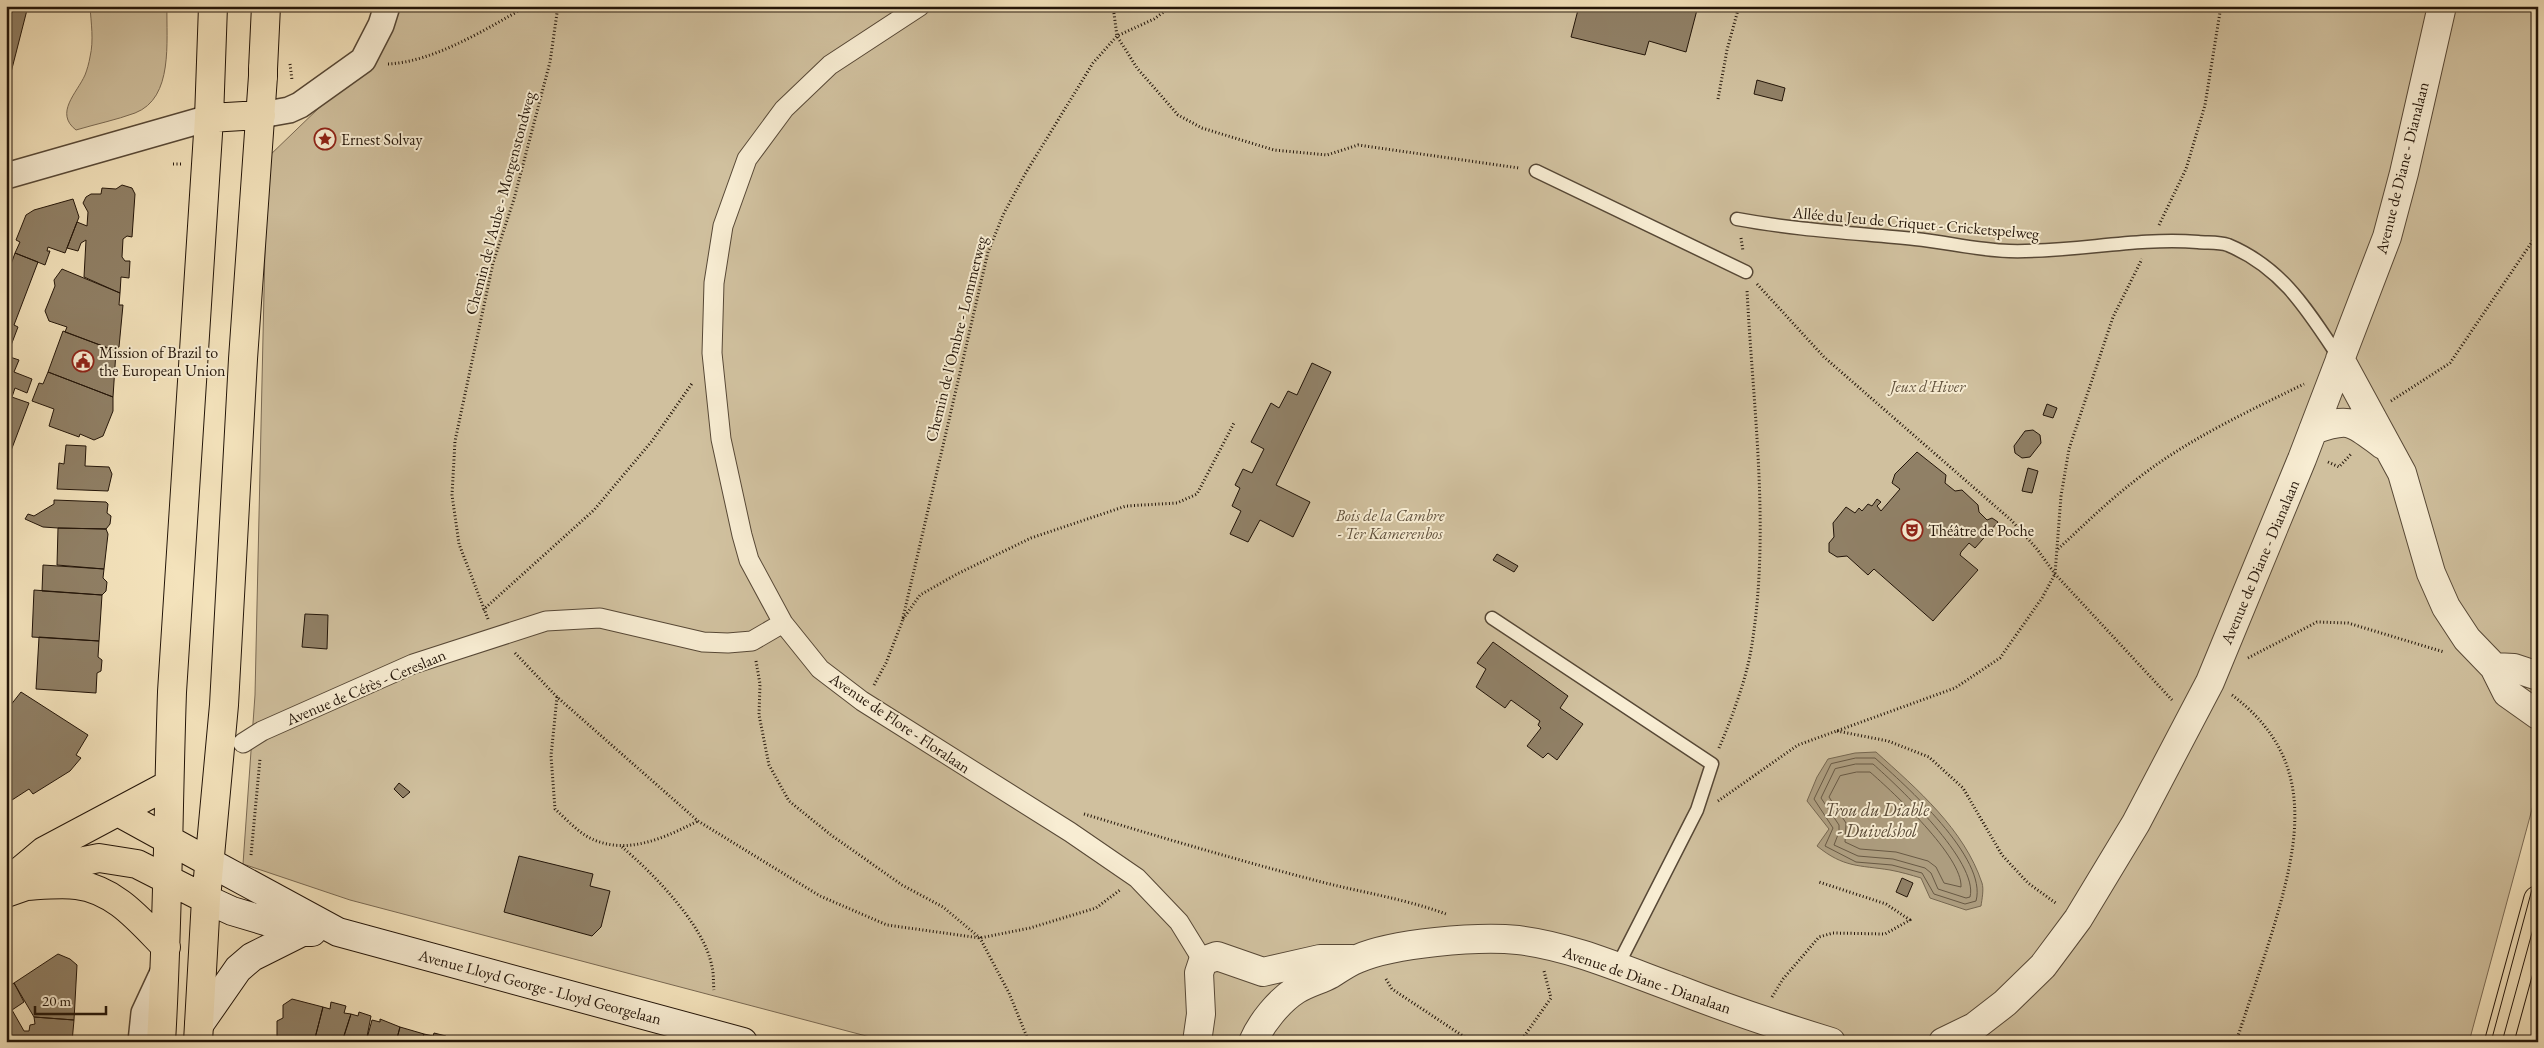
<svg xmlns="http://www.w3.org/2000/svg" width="2544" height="1048" viewBox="0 0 2544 1048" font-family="'EB Garamond',serif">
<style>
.green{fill:#d0c09e;stroke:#7a6a54}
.water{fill:#ad9d7f;stroke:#766750}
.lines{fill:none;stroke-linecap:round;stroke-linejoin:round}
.shore{stroke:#685944;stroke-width:1}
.building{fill:#908066;stroke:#231509}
.service-casing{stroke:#574836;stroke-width:15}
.pedestrian-casing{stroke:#574836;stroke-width:21}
.minor-casing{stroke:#574836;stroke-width:28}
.tertiary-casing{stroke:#574836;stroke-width:30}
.secondary-casing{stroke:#231509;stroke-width:30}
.primary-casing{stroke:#231509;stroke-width:30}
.path{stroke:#231509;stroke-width:3;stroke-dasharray:1 2.5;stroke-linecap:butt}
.service{stroke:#f8edd3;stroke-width:12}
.pedestrian{stroke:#f8edd3;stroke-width:19}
.minor{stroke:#f8edd3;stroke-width:25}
.tertiary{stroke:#f8edd3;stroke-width:28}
.secondary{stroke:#f8edd3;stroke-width:28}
.primary{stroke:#f4e3bc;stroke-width:28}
.tram{stroke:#231509;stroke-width:1}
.primary-bridge-casing{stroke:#231509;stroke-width:30;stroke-linecap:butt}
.primary-bridge{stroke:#f4e3bc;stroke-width:28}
.labels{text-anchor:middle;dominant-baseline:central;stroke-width:4;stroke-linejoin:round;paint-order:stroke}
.poi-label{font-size:16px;fill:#231509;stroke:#f8edd3;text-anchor:start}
.street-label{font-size:16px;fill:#231509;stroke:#f8edd3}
.park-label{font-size:16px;font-style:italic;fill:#60513d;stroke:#f8edd3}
.water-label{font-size:18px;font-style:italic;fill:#5a4b38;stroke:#f8edd3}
</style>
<rect width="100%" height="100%" fill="#f4e3bc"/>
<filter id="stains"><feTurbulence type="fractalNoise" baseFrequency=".004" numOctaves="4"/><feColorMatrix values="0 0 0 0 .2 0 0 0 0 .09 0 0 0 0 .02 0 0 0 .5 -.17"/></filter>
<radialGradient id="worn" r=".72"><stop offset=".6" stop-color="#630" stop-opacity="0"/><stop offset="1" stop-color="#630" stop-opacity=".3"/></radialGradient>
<path class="green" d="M90,6H167C166,41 174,98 135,113C116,120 96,124 76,130C54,113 77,93 85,75C87,70 89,63 90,57C94,40 91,23 90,6Z
M394,6H2538V787L2469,1042H889L350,900L243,864L255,695L267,158L351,77Z"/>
<path class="water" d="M1876,752C1917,789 1964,829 1982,883C1984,889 1982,899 1981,906L1966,910L1930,898L1921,878C1911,875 1901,872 1890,870C1859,865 1844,868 1817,846L1829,829L1807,801L1817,777L1828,759L1855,753Z"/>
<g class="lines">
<path class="shore" d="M1856,758H1875C1905,785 1988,858 1976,901L1965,904L1934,894L1922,873L1892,865L1856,862L1825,846L1833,828L1814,799L1831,764Z
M1856,764H1873C1898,786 1979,862 1970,897L1966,898L1938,889L1931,873L1925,868L1893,859L1858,856L1834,845L1839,832V825L1821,798L1835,769Z
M1857,772H1870C1893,792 1963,857 1961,887L1944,883L1936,867L1928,861L1896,852L1860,849L1845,842L1846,823L1829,797L1840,776Z"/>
</g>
<path class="building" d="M6,6H28L6,92Z
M1579,6H1698L1686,52L1649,41L1645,55L1571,37Z
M1757,80L1785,88L1782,101L1754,94Z
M122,185L132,188L135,194L132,237L127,236L123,239L122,257L125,261H130L129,278L121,277L120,293L84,277L86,240L81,243L78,251L67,248L77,222L87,226L88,212L83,203L86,197L91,194H101L102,188L116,189Z
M73,199L79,217L65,253L48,247L47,251H50L45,265L15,253L20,242L16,240L26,215L34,210Z
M15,253L38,262L14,325L18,327L7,356L19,360L14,372L32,379L27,393L15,388L12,397L6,395V278Z
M62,269L120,293L119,305H123L119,347L116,348V351L65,332L67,327L49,321L45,311L55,286L54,280Z
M63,331L116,351L113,397L48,372Z
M1312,363L1331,372L1276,485L1310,502L1293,537L1260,520L1248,542L1230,534L1241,511L1232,506L1240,488L1235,485L1243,469L1252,473L1264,449L1251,442L1271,403L1279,408L1288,391L1297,395Z
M48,372L113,397V411L103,436L94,440L80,434L79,437L49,426L54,409L32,401L39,383L43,384Z
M6,395L29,403L6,464Z
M2047,404L2057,408L2053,418L2043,415Z
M2033,430L2040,435L2041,443L2030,457L2022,458L2015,453L2014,446L2025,431Z
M66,445L86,446L85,466L109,467L112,474L108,491L57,489L59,463L64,464Z
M1917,452L1946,475L1945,483L1955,491L1962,490L1978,505L1979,512L1987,520L1992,518L1998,522L1975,548L1969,543L1961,552L1960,555L1978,570L1933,621L1874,569L1868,575L1847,556L1837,557L1829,552V543L1834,537L1833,523L1846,507L1855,513L1859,508L1862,511L1868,504L1872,506L1877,499L1881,502L1877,506L1881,511L1900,489L1892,483L1895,474Z
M2028,468L2038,471L2032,493L2022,491Z
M54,500L106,502L108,504L107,513L111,516L110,524L106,529L58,528L43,527L25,519L28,514L34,516L54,504Z
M58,528L106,529L108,534L104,569L57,565Z
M1497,554L1518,566L1514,572L1493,560Z
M43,565L104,569L103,578L107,582L106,591L102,595L42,591Z
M34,590L102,595L99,641L32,637Z
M305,614L328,615L327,649L302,647Z
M39,637L99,641L98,657L102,660L101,671L97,673L96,693L36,689Z
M1493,642L1568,696L1560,708L1583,724L1557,760L1548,753L1543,758L1527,746L1541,728L1538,725L1540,721L1511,700L1505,708L1476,687L1486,669L1477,663Z
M21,692L88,735L76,755L81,758L70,771L33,794L29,789L12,800L6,791V711Z
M399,783L410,792L403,798L394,789Z
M519,856L593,874L590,886L610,891L601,927L592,936L504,912Z
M1902,878L1913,883L1907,897L1896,892Z
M58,954L70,959L77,965L74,1020L34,1017L14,983Z
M14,983L24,1002L12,1010L24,1031H29L30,1025L35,1024L34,1017L74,1020L72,1042H16L6,1028V988Z
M292,999L323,1007L314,1042H280L277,1038V1021L283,1018V1005Z
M331,1002L346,1006L344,1013L351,1014L342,1042H314L323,1007L330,1009Z
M359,1012L371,1016L366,1042H342L351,1014L358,1016Z
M380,1019L400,1027L396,1042H366L372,1020L380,1022Z
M400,1027L424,1034L421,1042H396Z
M434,1033L446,1036V1042H421L424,1034L433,1036Z
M1126,1037L1140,1041V1042H1115L1116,1038L1125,1040Z"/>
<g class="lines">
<g class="service-casing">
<path id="service" d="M1536,171L1746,272
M1737,219C1796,230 1855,233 1915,239C1946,242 1977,250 2009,251C2072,253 2134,237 2198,242C2207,243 2219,242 2228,245C2283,268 2308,311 2340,359
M1492,618L1712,764L1697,810L1617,967"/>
</g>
<g class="pedestrian-casing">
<path id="pedestrian" d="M920,6L830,65L784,109L747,159L723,226L714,283L712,353L721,439L742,535L749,560L783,623L820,669L862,701L1070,832L1137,878L1179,922L1203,961
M243,743L262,731L413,664L546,621L600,618L703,642L728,643L752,641L783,623"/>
</g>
<g class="minor-casing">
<path id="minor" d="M261,115L289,110L300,105L363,60L381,25L387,6
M6,176L209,118
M141,1042L144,1013L164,970"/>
</g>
<g class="tertiary-casing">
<path id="tertiary" d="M2340,359L2402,473L2431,573L2446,607L2467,639L2494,667L2507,693L2538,715
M2313,430C2351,417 2351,421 2383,445
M2494,667L2514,668L2538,676
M1197,1042L1201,1014L1199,973L1203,961L1217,956L1263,972L1320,959H1352
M1253,1042C1261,1023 1279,1001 1296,990C1307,983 1320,980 1331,974C1339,969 1347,963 1357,959C1393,943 1478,936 1518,940C1571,946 1627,971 1677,989C1728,1009 1779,1026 1831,1042
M1943,1042L1974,1027L2005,1003L2043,966L2078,919L2136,823L2210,682L2302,459L2387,237L2404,173L2442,6"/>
</g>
<g class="secondary-casing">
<path id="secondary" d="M209,862L338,932L743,1042
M206,899L232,911L302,932H312
M199,1025L238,969L252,957L302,932"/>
</g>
<g class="primary-casing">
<path id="primary" d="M263,69L266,6
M209,118L261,115
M118,812L209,862
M7,882L44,851L168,785
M27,886C43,885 61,883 77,885C116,890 140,921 166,947
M6,893L26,886L59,866L99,858L137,864L206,899
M161,1042C168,925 168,809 172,692L209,118L213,6
M198,1042L206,899L224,705L243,359L263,76
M2499,1042L2538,900"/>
</g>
<path class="path" d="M1113,6L1117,36L1137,68L1178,115L1202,128L1274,150L1327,155L1358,145L1519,168
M290,64L292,80
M388,64C434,62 488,28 527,6
M1718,99L1727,50L1739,6
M173,164H181
M2159,225L2186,169L2205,105L2221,6
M1741,238L1743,251
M1757,284L1824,357L2011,520L2037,549L2055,574L2172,700
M2391,401L2450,363L2538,233
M2328,462L2339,467L2352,453
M2058,549C2082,527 2106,503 2132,483C2184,441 2245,413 2304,384
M483,610L594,510L652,441L693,382
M488,619L459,544L452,495L455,441L493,263L514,199L550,62L558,6
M903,619L920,595L957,574L1031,538L1126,506L1177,503L1197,494L1234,423
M515,653L557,697L698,821L820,896L887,925L980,938L1030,928L1096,908L1120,890
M2248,658L2317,622L2348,623L2444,652
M756,661L760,684L759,715L769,765L789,801L831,835L902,885L943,907L980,938L1009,993L1029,1042
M874,685L886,663L902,622L988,252L1003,215L1025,174L1093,63L1117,36L1154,19L1172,6
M2232,695C2316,758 2300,838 2274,926C2262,965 2249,1003 2236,1042
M557,697L551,756L555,809C565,818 576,830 588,837C625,857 664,838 698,821
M1837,731L1888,741L1929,757L1963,788L2002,855L2028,883L2057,904
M1719,748C1731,720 1746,680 1751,650C1771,532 1753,409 1747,290
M1718,801L1798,745L1955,688L2000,658L2042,598L2055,574L2061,496L2069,449L2113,317L2142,259
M1084,814C1160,837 1237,860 1314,880C1358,892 1403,898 1446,914
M622,847C653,873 705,926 712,967C714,974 713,982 714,990
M251,855L260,759
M1386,979L1392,989L1472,1042
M1772,997L1783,979L1819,937L1833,933L1885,934L1910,920L1886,904L1819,882
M1520,1042L1551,998L1544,971"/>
<use href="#service" class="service"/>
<use href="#pedestrian" class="pedestrian"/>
<use href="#minor" class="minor"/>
<use href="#tertiary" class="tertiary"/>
<use href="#secondary" class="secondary"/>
<use href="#primary" class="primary"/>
<path class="tram" d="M2491,1042L2538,867
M2502,1042L2538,911"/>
<g class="primary-bridge-casing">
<path id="primary-bridge" d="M263,76V69"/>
</g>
<use href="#primary-bridge" class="primary-bridge"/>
</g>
<defs>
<g id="sight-ring" transform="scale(1.125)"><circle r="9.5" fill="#f8edd3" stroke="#8f2418" stroke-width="1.5"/><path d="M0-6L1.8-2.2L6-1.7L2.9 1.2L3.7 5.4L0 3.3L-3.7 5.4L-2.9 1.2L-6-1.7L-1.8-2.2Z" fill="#8f2418"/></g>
<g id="civic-ring" transform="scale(1.125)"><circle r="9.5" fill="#f8edd3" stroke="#8f2418" stroke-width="1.5"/><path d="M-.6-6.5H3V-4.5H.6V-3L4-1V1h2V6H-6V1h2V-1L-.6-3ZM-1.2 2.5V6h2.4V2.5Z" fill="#8f2418"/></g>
<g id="theatre-ring" transform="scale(1.125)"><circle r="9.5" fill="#f8edd3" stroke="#8f2418" stroke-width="1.5"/><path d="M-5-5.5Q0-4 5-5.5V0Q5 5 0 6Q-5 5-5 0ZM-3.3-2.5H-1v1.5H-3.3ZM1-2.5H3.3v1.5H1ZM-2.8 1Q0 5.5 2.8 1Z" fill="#8f2418"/></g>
</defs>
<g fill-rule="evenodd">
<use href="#sight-ring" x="325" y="139"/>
<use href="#civic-ring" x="83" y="361"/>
<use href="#theatre-ring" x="1912" y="530"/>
</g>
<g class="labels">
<g class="poi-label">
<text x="341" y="139">Ernest Solvay</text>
<text x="99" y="352">Mission of Brazil to<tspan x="99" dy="18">the European Union</tspan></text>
<text x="1928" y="530">Théâtre de Poche</text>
</g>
<g class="street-label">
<text transform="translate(2402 168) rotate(-76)">Avenue de Diane - Dianalaan</text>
<text transform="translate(500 203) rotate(-75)">Chemin de l'Aube - Morgenstondweg</text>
<text transform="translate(1916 223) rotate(5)">Allée du Jeu de Criquet - Cricketspelweg</text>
<text transform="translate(956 339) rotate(-76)">Chemin de l'Ombre - Lommerweg</text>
<text transform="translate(2260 562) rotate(-67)">Avenue de Diane - Dianalaan</text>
<text transform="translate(366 687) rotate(-23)">Avenue de Cérès - Cereslaan</text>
<text transform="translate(900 723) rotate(34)">Avenue de Flore - Floralaan</text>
<text transform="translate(1647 980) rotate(19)">Avenue de Diane - Dianalaan</text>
<text transform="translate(540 987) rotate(15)">Avenue Lloyd George - Lloyd Georgelaan</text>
</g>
<g class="park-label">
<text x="1928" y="386">Jeux d'Hiver</text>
<text x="1390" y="515">Bois de la Cambre<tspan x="1390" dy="18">- Ter Kamerenbos</tspan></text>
</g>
<g class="water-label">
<text x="1877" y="809">Trou du Diable<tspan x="1877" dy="21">- Duivelshol</tspan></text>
</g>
</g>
<rect width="2544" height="1048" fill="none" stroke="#f4e3bc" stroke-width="25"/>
<rect x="8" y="8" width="2529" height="1033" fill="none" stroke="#231509" stroke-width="2.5"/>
<rect x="12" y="12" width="2519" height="1023" fill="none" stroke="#231509"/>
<path d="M35 1006v8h71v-8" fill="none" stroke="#231509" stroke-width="2.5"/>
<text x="42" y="1006" font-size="15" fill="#231509" stroke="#f8edd3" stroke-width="4" paint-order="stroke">20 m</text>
<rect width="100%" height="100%" filter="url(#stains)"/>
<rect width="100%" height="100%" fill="url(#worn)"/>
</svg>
